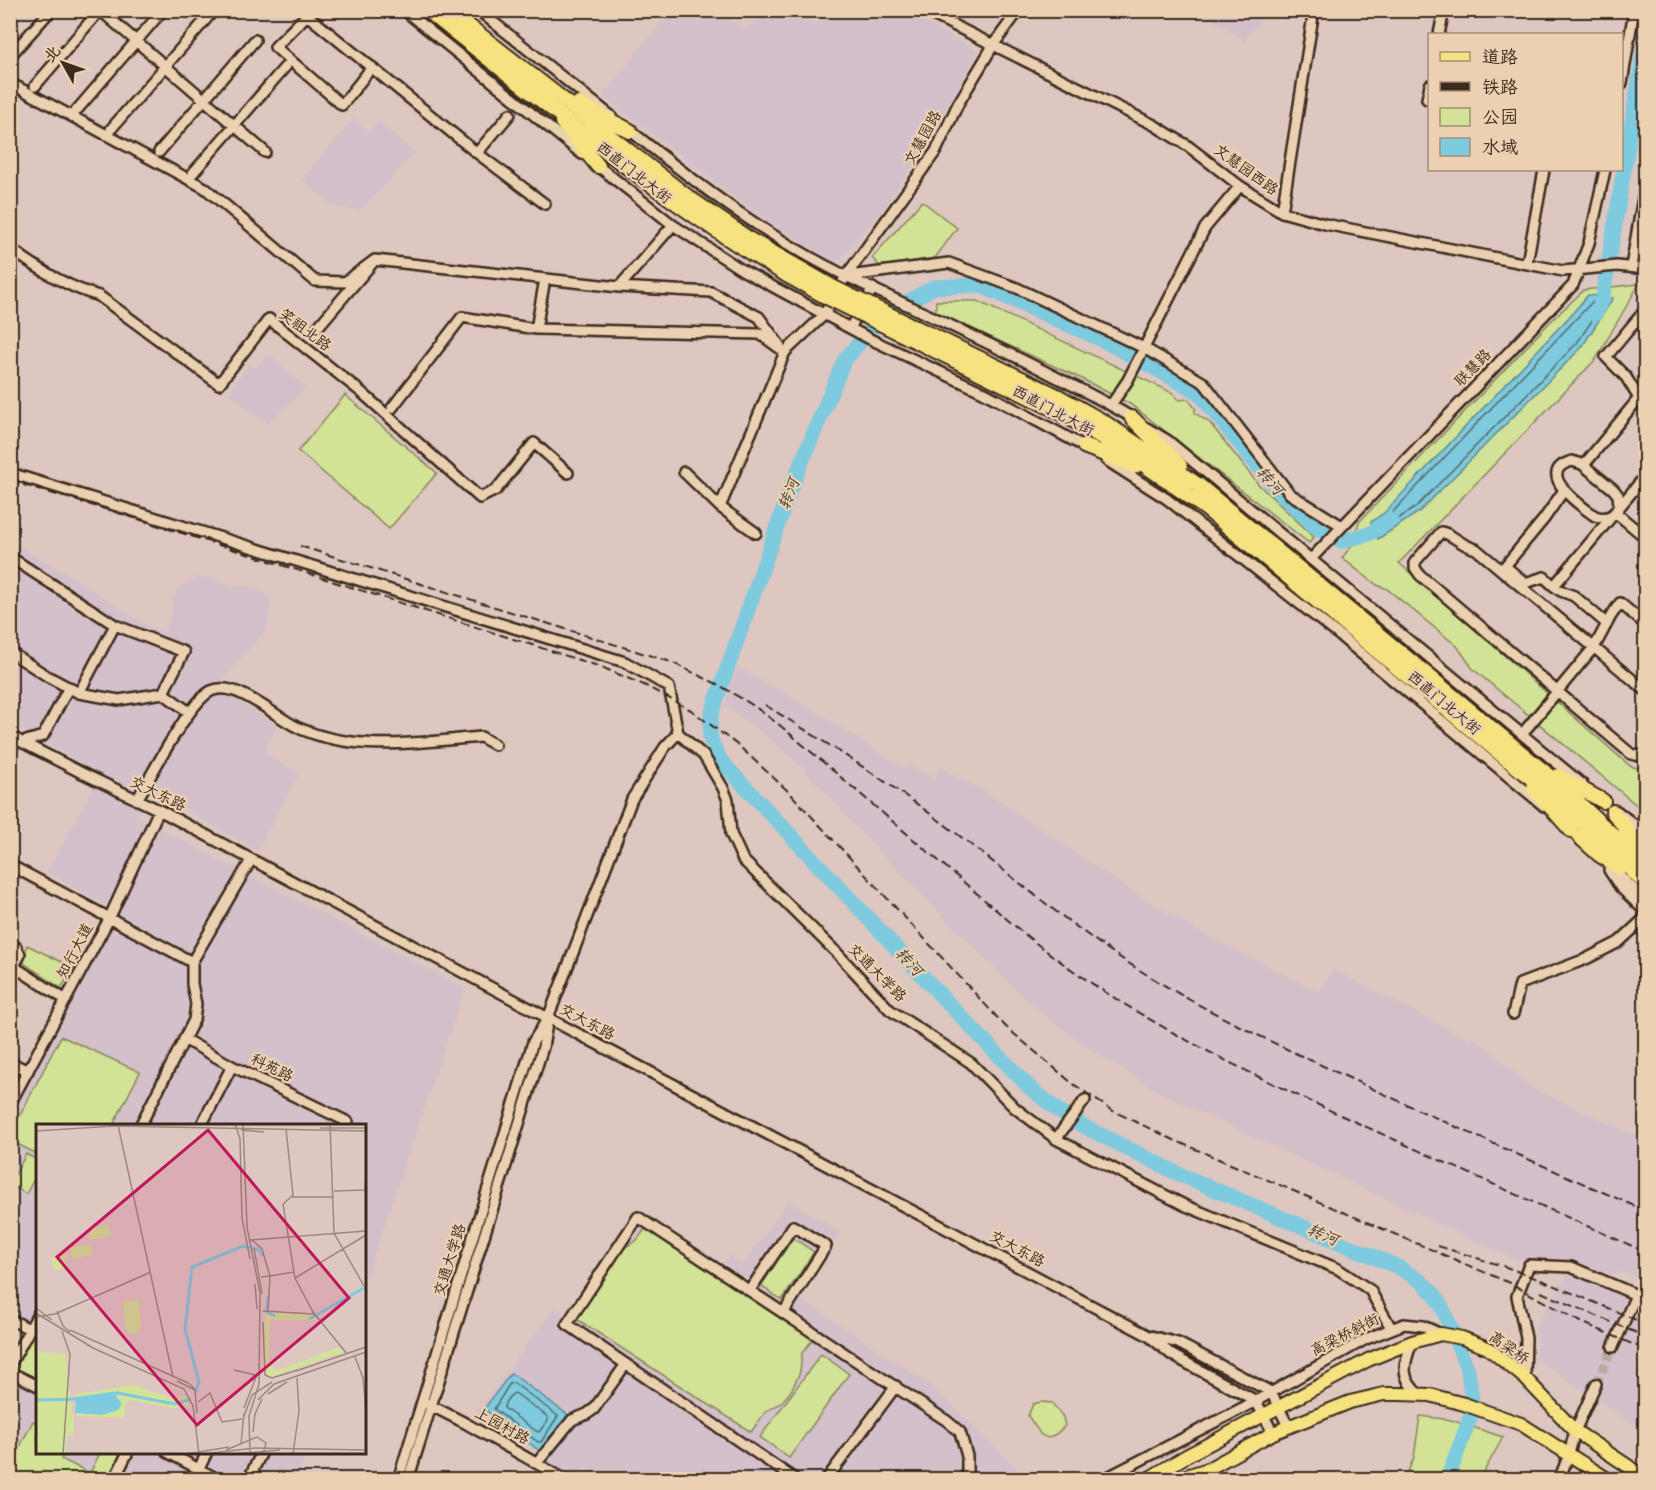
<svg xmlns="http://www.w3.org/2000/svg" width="1656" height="1490" viewBox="0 0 1656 1490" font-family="Pangolin,'LXGW WenKai TC',sans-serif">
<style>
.built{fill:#d3c0ca}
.green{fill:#d2e296;stroke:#86865a;stroke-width:1.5}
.water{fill:#7ecade;stroke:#638a91;stroke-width:1.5}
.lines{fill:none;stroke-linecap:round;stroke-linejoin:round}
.shore{stroke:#566a6b;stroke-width:1.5}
.river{stroke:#7ecade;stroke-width:15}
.minor-tunnel{stroke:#bda8a0;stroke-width:9;stroke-dasharray:9 4.5;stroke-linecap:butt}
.minor-casing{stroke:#3b2a1e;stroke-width:14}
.major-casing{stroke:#3b2a1e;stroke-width:16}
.highway-casing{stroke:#3b2a1e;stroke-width:18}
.minor{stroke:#ebd1b2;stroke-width:9}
.major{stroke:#f7e281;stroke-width:12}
.highway{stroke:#f7e281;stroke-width:14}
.rail{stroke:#3b2a1e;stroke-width:2;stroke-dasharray:9 4.5;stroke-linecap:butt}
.highway-bridge-casing{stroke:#3b2a1e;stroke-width:18;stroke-linecap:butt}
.highway-bridge{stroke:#f7e281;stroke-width:14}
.labels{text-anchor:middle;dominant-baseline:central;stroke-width:4.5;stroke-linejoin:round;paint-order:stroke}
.street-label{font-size:15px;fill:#3b2a1e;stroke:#ebd1b2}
.water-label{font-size:16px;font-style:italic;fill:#45423b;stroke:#ebd1b2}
.inset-river{fill:none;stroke:#7ecade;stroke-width:3}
.inset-road{fill:none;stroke:#9c887f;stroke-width:1.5}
.view{fill:#c2185b;fill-opacity:0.15;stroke:#c2185b;stroke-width:3}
.inset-edge{fill:none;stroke:#3b2a1e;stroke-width:3}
</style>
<rect width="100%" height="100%" fill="#ddc7c0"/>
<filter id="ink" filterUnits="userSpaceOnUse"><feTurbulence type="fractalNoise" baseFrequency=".0167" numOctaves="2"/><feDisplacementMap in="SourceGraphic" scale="12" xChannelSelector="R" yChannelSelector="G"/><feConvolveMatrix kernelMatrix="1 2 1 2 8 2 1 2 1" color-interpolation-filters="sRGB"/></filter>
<g filter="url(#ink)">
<path class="built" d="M670,11H717L745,30L770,11L816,24L837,11H904L978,51L928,144L877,217L836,263L763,219L603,96Z
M1201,11L1268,10V11L1244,41Z
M353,119L369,131L379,122L415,153L359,211L332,206L302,179Z
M269,354L306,388L268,424L228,393L249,364L256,368Z
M10,542L73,577L145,625L164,632L173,610V599L179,587L199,577L213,578L220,582L235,586L256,588L265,593L271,604L266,630L224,678L216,695L231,696L277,726L264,753L299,774L257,851L151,790L136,816L465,988L365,1282L364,1126H38V1452L306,1453L297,1479H11V1093L108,907L47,872L101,774L11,724Z
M737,667L812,709L905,769L908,764L934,778L940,768L988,793L1131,891L1200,932L1320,992L1332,969L1469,1040L1474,1037L1533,1089L1645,1139V1282L1622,1272L1607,1276L1564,1258L1516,1260L1187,1106L1152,1088L1093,1051L1047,1017L1018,992L858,830L833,800L803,768L762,732L725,706Z
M789,1200L840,1232L798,1297L929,1384L1027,1479L604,1480L586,1467L571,1478L543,1462L544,1455L477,1412L554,1308L567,1316L638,1210L722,1266L729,1256L743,1265Z
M1568,1275L1645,1306V1432L1535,1358L1537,1337L1535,1326Z"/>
<path class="green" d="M922,201L957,228L935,258L880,266L872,258Z
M1639,284L1596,359L1399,563L1630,766L1645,770V812L1473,669L1457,646L1387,589L1377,585L1342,558L1353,544L1359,522L1550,322L1584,290Z
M936,301H977L1173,393L1179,400L1188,399L1195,408V413L1210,423L1258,484L1314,537L1309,543L1130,404L1082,379L936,312Z
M345,395L437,473L389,529L298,451Z
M27,945L74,968L61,988L24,963Z
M61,1036L140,1072L113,1125L38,1126L37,1154L11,1141V1133Z
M26,1154L37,1160V1173L26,1194L10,1184Z
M648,1225L813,1339L802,1353L800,1372L791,1391L781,1403L766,1411L751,1432L575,1318L616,1253L637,1240Z
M793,1238L814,1252L782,1300L761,1286Z
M37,1319V1383L11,1369Z
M821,1354L849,1374L789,1458L760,1437Z
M1041,1402L1052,1403L1063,1417L1065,1426L1056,1434L1048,1438L1041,1435L1028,1416L1033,1404Z
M1420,1416L1451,1420L1503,1437L1480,1479H1405L1414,1457Z
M33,1421L37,1423L38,1452L64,1453L61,1459L90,1473L100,1453H126L111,1479H11L10,1466Z"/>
<path class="water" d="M1588,295L1613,298L1582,347L1419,512L1378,539L1371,522L1385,512L1569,317Z
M511,1373L568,1415L541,1452L484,1409Z"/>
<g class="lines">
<path class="shore" d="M1592,302L1600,303L1601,307L1577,343L1416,507L1384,528H1380V523L1389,516Z
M510,1383H514L558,1416L541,1442H538L494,1409Z
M515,1393L548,1417V1420L539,1432L536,1431L504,1408C504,1403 510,1394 515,1393Z"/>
<path class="river" d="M1595,314L1602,301L1646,39
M1391,520L1369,534L1342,541L1318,529L1277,490L1198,392L1102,340L979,285L934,287L881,317L844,361L790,490L711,715L710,738L721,761L944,999L1031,1089L1059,1111L1081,1125L1181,1175L1398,1267L1422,1282L1435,1295L1442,1307L1468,1370L1473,1410L1447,1480"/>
<path class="minor-tunnel" d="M1596,1384L1613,1347"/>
<g class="minor-casing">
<path id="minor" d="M100,10L265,152
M404,10L582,154
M478,10L611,116
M923,10L1154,125L1188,146L1240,186L1282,212L1325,224L1563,271L1617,266L1646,269
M1439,34L1444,10
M10,56L51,10
M372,67L342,105L275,47L307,15L477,153L510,114
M10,83L205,188L315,281L345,282L375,260
M1622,83L1634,10
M1430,85L1427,99H1430
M35,86L100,10
M76,111L163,10
M627,128C697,184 765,236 846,276C914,309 984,340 1052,375C1080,389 1109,403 1136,420
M111,129L214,10
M159,152L255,40
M477,153L545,204
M593,162L673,225L742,270L870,339L983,392L1089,449
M193,173L285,67
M1282,212L1314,10
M10,248C36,268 67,287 99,296L219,384L269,319L360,391L480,498L496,490L534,443L568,473
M1527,263L1544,170
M1631,267L1646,180
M849,276L949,263L1017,288L1144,348L1205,228L1240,186
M619,287L711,292L759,317L780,346
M1646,309L1606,357L1626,377L1646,410
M317,328L375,260L619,287L673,225
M850,328L873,288
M536,329L760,334L785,352
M1111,405L1128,380L1144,348L1204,383L1290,494L1342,526
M392,408L462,317L536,329L545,279
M1147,428L1167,440L1582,784
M1106,460L1167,499L1339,635L1544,806
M1572,461L1582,464L1613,489L1618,495L1619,505C1615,516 1606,520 1595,516C1582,507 1532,472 1572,461Z
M1584,465L1639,398
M684,472L720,507L756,533
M10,473L625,662L669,687L678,733
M1564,490L1544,519L1505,566L1525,583L1544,577L1554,586L1646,475
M720,507L785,352L824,315L846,276L936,151L958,104L994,44L1019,10
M1615,512L1646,538
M10,557L115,625L184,652L163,693
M1311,559L1573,285L1589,243L1605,170
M1554,586L1561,591L1574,596L1607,624
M115,625L79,693L119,700L163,693L189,712
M10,652L47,676L79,693
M1646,691L1476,549C1460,545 1453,534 1441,532L1415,562V568L1420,575L1631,754L1639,756L1646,753
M1522,734L1595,646L1611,616L1620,603L1646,625
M10,736L82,773L159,810L548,1018L1149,1336L1172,1355L1256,1401
M23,742L43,736L69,687
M137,800C151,776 189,702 211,691C237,679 278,720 301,729C358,753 421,742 481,737L495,745
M1617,811L1646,834
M1632,830L1646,847
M10,865L192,962
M1609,866L1646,900
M1609,870L1620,887L1646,912
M10,947H16L20,955L12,969
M13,966L66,1000
M1513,1014L1520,984L1586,959L1619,942L1646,917
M184,1039L232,1066L348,1122L346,1126
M10,1062L28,1071
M10,1104L109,919L159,810
M140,1126L194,1020L196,1004L192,984V962L251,860
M201,1126L232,1066
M1056,1139L1085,1100
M750,1290L793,1226L826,1246L784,1312
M10,1319L29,1329
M1151,1336L1178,1343L1271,1392
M1412,1342C1404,1365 1399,1376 1419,1395
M1613,1347L1636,1295
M10,1365L38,1314
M10,1372L38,1386
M1525,1378L1526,1338L1517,1296L1529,1265L1571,1267L1646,1299
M1271,1392L1288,1426
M1256,1401L1273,1433
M426,1403L465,1423L566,1480
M167,1452L219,1480
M537,1463L572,1420L587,1414L594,1409L626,1364
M199,1469L207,1452
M114,1480L128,1452
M248,1480L262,1452
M398,1480L533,1042L548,1018L632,799L665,747L678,733L704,756L723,788L728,800L731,834L743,860L837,953L890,1010L971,1063L1015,1108L1056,1139L1184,1205L1338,1269L1370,1290L1391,1328
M408,1480L543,1047L547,1024
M796,1480L567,1324L638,1217L947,1421L960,1432L967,1456V1480
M826,1480L896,1386
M1102,1480L1256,1401L1366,1339L1404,1324L1423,1326L1441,1334
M1559,1480L1569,1454L1575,1431L1596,1384"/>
</g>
<g class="major-casing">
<path id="major" d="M1146,1480L1188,1455L1368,1360L1412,1342L1441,1334L1462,1338L1488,1348L1525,1378L1575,1431L1646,1478
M1174,1480L1208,1469L1273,1433L1350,1402L1384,1394H1399L1430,1395L1464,1404L1521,1424L1609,1480"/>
</g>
<g class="highway-casing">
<path id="highway" d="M427,10C543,101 660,200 787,275
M448,10L689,198L750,240L794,265
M578,104L630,131
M562,122L598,166
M1059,397L1102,421L1198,485L1554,780L1646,866
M1052,408C1107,438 1158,473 1208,510L1508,760L1552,794L1646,884
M1132,418L1180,466
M1084,446L1135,466
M1558,776L1603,801
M1534,788L1571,830
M1613,812L1624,826L1643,858
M1579,836L1600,855L1620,868"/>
</g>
<use href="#minor" class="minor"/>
<use href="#major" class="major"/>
<use href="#highway" class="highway"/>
<path class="rail" d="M10,481L125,515L601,667L644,685L691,710L740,747L789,792L1006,1027L1072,1083L1111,1110L1174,1140L1512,1284L1579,1321L1646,1350
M300,546L671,662L719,685L754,706L782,727L1022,932C1124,1015 1241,1070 1360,1124C1455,1167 1550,1210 1646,1252
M765,705C825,742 884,779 940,821C1007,871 1070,927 1141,971C1211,1015 1286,1049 1360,1083C1455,1127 1550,1169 1646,1211
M1438,1246L1506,1267L1546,1282L1646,1324
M1541,1292L1646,1337"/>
<g class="highway-bridge-casing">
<path id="highway-bridge" d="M794,265L834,288L1059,397
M787,275L829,298L1052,408"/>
</g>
<use href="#highway-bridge" class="highway-bridge"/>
</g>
</g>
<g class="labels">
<g class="street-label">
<text transform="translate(923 138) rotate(-61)">文慧园路</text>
<text transform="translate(1246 170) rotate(36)">文慧园西路</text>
<text transform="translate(634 173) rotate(38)">西直门北大街</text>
<text transform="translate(305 330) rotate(36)">笑祖北路</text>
<text transform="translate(1473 368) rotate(-46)">联慧路</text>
<text transform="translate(1053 411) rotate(28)">西直门北大街</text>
<text transform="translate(1444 703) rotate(40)">西直门北大街</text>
<text transform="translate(158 794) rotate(26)">交大东路</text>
<text transform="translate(75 951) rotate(-62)">知行大道</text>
<text transform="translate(877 973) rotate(45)">交通大学路</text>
<text transform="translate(587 1022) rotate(28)">交大东路</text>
<text transform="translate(272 1068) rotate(26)">科苑路</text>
<text transform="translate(1017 1249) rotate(28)">交大东路</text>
<text transform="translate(450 1260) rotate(-73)">交通大学路</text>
<text transform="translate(1345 1335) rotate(-27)">高梁桥斜街</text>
<text transform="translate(1509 1348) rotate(35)">高梁桥</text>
<text transform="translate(502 1426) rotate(29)">上园村路</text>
</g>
<g class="water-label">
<text transform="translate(1270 481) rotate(49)">转河</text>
<text transform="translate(789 494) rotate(-69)">转河</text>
<text transform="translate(909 962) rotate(47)">转河</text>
<text transform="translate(1323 1235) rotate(23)">转河</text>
</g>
</g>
<g transform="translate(36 1124)">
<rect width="330" height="330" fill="#ddc7c0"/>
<path d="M72,100L75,112L54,116L52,105ZM55,120L57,131L36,135L34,123ZM30,130V140L36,142L18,146L15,134ZM103,176L105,203L101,204L105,209L91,210V205H95L90,204L87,177ZM234,188L277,191L282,196H234L233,237L240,247L303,223L308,228L234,253L229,248V190ZM0,221L4,228L29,230L38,300L37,311H31L29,330H0ZM97,261L138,275L149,271L154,281L137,284L94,276L90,278L88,294L40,292L39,270Z" fill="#d2e296"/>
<path d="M83,267L80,272L86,280L82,286L66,291L39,289L40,273Z" fill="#7ecade"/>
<path class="inset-river" d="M232,172L231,188L239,192M273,195L330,163M81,269L139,280L155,275M159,269L163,258L149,205L156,143L207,122L222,125L227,132M0,276L44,275"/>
<path class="inset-road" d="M199,0L204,15L206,94L214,135M207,0L211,103L224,169L223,260L213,292L214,330M294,0L298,109L328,162M82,1L137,253M284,4H330M250,5L257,71L247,80L259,154L277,188L311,230M205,6L228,8M0,7L78,2L330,7M298,67L329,66L330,44M256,73H298M214,116L330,107M216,116L226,125L234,152L258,148M218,124L226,170M225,153L234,152L232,187M259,154L330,111M219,160L221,185M0,184L16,196M21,187L27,202L34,208M227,187L278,190M0,189L57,224L148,265L157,282L163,330M0,193L19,190L115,148M227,198L229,251L236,254L262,246M34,206L152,259L159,265M26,207L34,230L27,330M319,233L327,254L330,288M198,246L219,251M260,247L330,223M141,257L159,266L161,289M232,270L251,258M222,276L238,260L330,228M162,278L174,269L186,298L206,295M208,284L220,253M208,292L216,271L236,258M217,308L219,290L226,275M205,320L208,289M219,324L330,326M190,326L221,313L230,319L227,330M151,330L193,323M167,330L219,324M199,330L244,326M257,330L263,287L261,254"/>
<path class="view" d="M172,6L313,174L161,301L21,133Z"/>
<rect width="330" height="330" class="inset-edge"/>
</g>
<rect width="1656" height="1490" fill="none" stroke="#ebd1b2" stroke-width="36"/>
<rect x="18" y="18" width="1620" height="1454" fill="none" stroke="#3b2a1e" stroke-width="2" filter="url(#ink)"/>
<rect x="1428" y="33" width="195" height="138" fill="#ebd1b2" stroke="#a58e77" stroke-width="1.5"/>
<rect x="1440" y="52" width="30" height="9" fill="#f7e281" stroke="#a58e77" stroke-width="1.5"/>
<text x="1482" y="63" font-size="18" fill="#3b2a1e">道路</text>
<rect x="1440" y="82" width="30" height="9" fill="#3b2a1e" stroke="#a58e77" stroke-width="1.5"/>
<text x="1482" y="93" font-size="18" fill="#3b2a1e">铁路</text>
<rect x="1440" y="108" width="30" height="18" fill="#d2e296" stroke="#a58e77" stroke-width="1.5"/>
<text x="1482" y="123" font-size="18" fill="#3b2a1e">公园</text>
<rect x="1440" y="138" width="30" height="18" fill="#7ecade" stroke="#a58e77" stroke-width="1.5"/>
<text x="1482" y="153" font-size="18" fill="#3b2a1e">水域</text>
<g transform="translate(63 63) rotate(310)" stroke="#ebd1b2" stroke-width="4.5" paint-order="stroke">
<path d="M0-4.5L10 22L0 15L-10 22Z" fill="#3b2a1e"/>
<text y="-9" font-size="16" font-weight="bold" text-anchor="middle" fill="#3b2a1e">北</text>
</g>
</svg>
